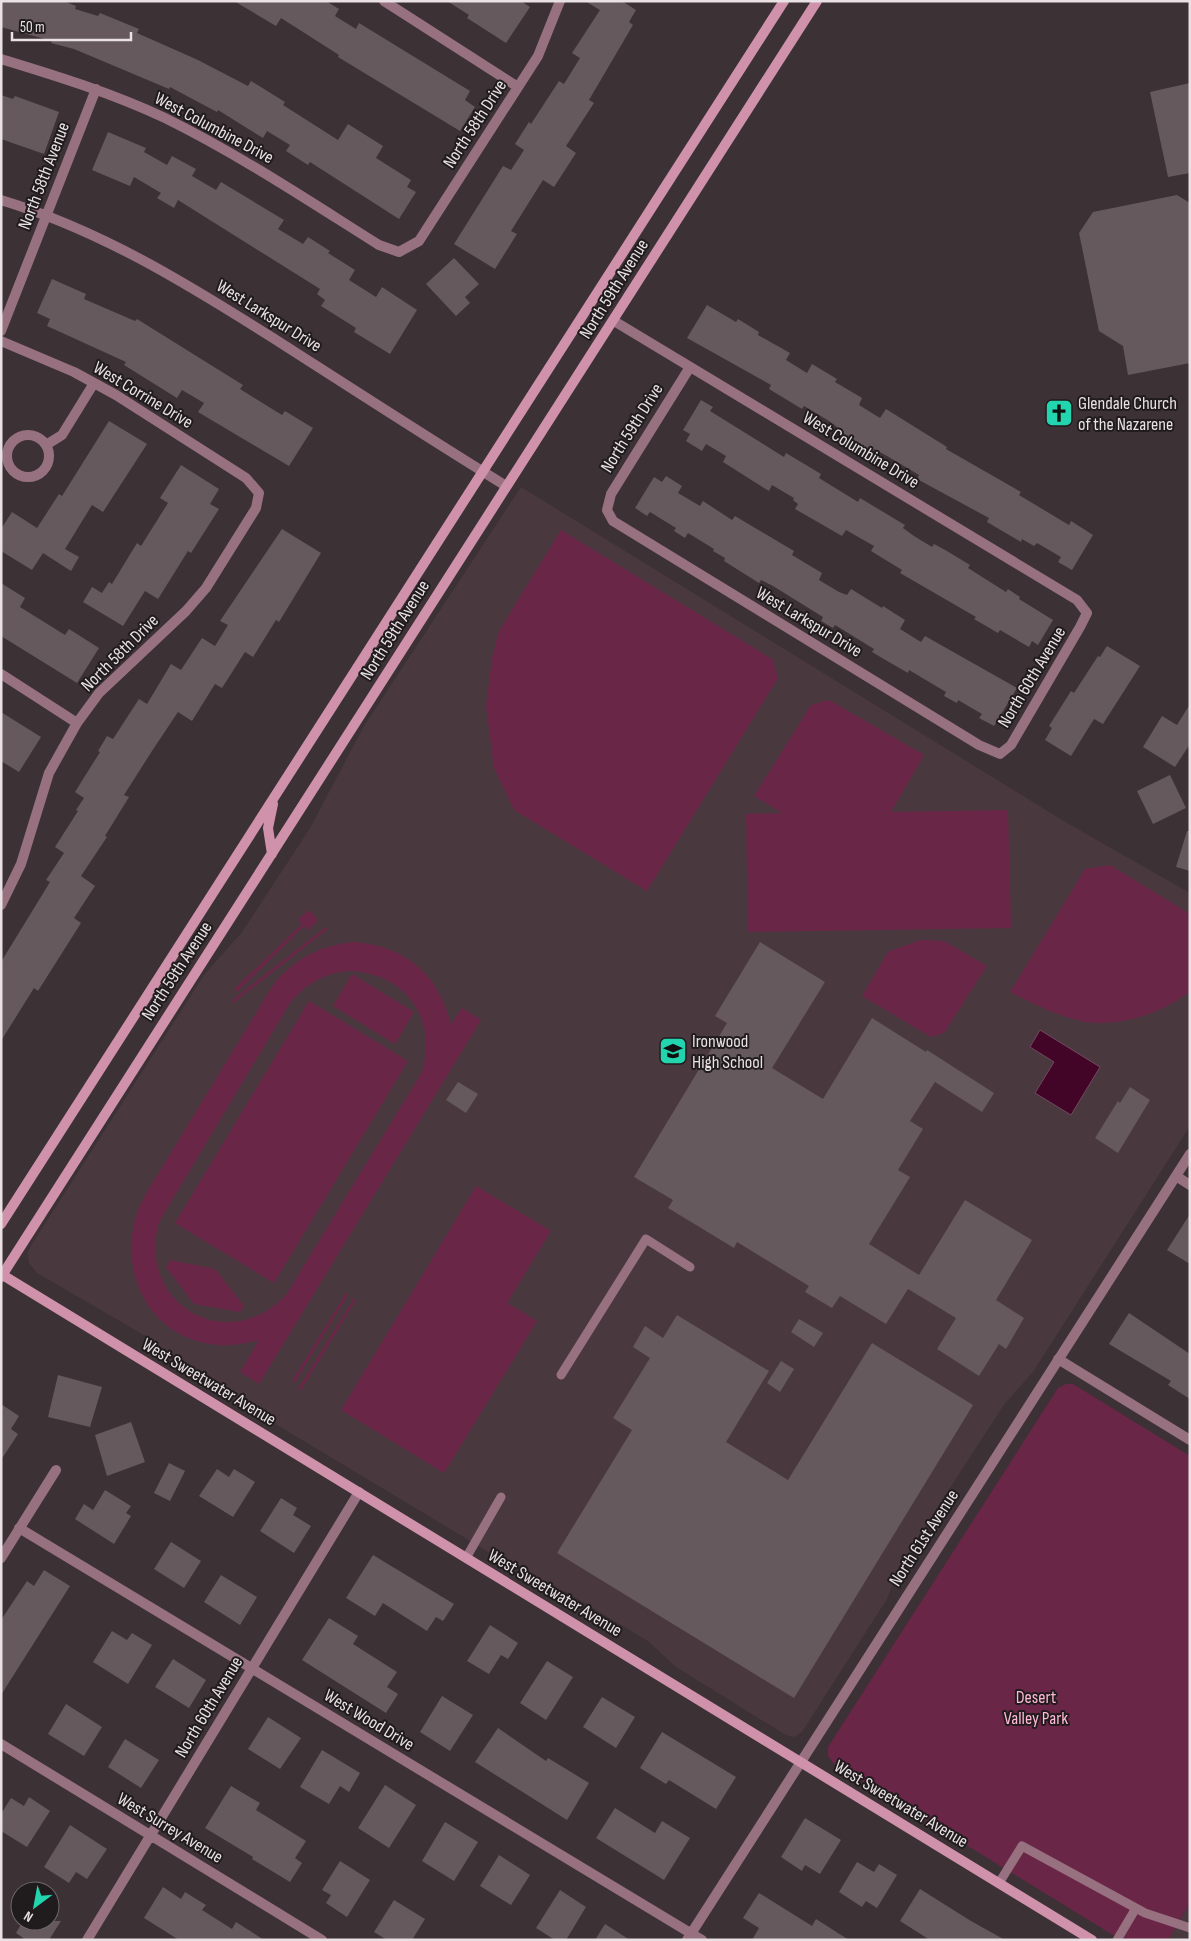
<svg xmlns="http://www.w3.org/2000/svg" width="1191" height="1941" viewBox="0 0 1191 1941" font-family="'Sofia Sans Condensed',sans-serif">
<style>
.built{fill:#4a383f}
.green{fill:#6a2647;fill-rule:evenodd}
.water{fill:#420527;stroke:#744760}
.building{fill:#65595e}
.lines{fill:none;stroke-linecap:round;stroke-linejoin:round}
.lane{stroke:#987180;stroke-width:9}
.street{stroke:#987180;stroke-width:10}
.secondary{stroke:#d092ab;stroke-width:10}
.labels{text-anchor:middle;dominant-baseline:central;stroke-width:4;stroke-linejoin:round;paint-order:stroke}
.street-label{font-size:18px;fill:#e9e1e4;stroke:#201b1d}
.poi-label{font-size:18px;fill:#e9e1e4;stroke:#201b1d;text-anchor:start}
.park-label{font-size:18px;fill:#ffb8d5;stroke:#201b1d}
</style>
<rect width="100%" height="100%" fill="#3c3135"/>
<path class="built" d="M521,487L1067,823L1190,893V1126L1033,1372L1003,1406L899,1567L887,1599L802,1732L794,1737L786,1735L676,1667L648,1641L566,1592L540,1583L181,1367L154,1341L37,1273L29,1263L28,1252L32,1244L204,975L242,932L310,828L364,726Z
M1187,1908L1190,1909V1940H1168Z"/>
<path class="green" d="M561,530L772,659L778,678L647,891L514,810L494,768L486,707L492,658L499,631Z
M829,700L924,755L891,812L1008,810L1011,928L748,932L746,814L782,813L754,796L811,705Z
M1110,865L1190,914V991C1165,1013 1115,1029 1081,1021C1057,1016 1032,1003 1010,992L1085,869Z
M309,910L318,920L308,930L304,926L237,992L234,989L302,924L298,919Z
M326,927L328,929L233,1003L231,1001Z
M920,940L944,941L987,966L944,1033L931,1037L862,996L888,952Z
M355,942C407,947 439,975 451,1025L462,1008L481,1020L259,1384L240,1372L259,1340C245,1344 232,1346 217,1345C142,1338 112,1258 144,1197L273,985C295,958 321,945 355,942ZM347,971C404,972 438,1016 422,1072L286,1295C227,1357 136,1304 159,1222L290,1003C306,984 323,974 347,971Z
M352,974L414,1012L395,1044L333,1006Z
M309,1001L408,1061L274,1283L175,1223Z
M476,1186L551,1231L507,1303L537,1321L444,1473L341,1410Z
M170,1260L215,1269L244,1306L240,1312L194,1304L166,1267Z
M346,1293L348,1295L295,1382L292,1381Z
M354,1298L356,1300L301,1390L298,1389Z
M1066,1384H1073L1190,1456V1909L1187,1908L1168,1940H1121L834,1764L828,1756V1747L1058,1388Z"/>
<path class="water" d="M1040,1030L1100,1067L1071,1115L1035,1093L1054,1062L1030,1047Z"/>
<path class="building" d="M1,1H64L76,6L75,9L98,16L100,13L139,29L137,33L198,60L248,86L251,81L285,102L283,105L338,140L348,124L383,146L376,158L411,180L407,187L416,192L399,219L310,162L308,165L286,151L290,145L267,131L263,138L218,110L217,112L170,87L169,89L74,49L51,43L52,41L1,27Z
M234,1H326L339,9L335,16L356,29L359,23L470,91L465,100L475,107L460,131L338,57L339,55L281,18L276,26Z
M447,1H521L530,7L506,43L467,18L469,15Z
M585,1H622L636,10L629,22L633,25L589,100L594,103L566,146L576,153L554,187L543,180L511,231L517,234L495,269L454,244L503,166L511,170L524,150L515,144L529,122L531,124L559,81L564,84L580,58L572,53L600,10Z
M1190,83V173L1168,177L1150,92Z
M1,95L13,99L15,96L59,112L44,154L1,139Z
M108,132L146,148L144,152L167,165L172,156L196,169L192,176L216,190L221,182L284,220L278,229L303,244L308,237L330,251L328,253L355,270L349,280L376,297L382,287L417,310L390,354L354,332L356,328L321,306L325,300L317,294L320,289L178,200L174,208L157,198L161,193L134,177L130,186L92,170Z
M1177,195L1190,203V363L1128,375L1123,346L1099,331L1079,233L1093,212Z
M454,258L479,284L465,297L470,303L456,316L426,284Z
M52,279L86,294L84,299L135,321L137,319L243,385L240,389L282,415L285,411L313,428L289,466L198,412L204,403L182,390L177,398L124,365L126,362L47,326L50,319L37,313Z
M707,305L736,322L738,319L759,332L758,335L790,353L786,360L807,373L812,364L837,379L835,382L862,398L859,405L880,418L886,409L947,447L946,449L1021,492L1019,495L1069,525L1071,521L1093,535L1072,570L1058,562L1061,557L1037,543L1034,546L1022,539L1021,542L987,522L989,518L917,479L919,475L887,456L874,449L873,452L840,433L841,430L829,421L804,406L802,409L769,389L771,385L687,338Z
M701,400L713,407L710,411L784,457L786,453L821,474L819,478L858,502L860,498L905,525L903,528L914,536L932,547L934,544L947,551L970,565L968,568L1006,592L1008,589L1020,597L1019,599L1053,620L1038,645L1032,641L1029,647L1000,630L998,633L974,619L976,617L900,573L902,570L871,551L874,546L846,530L842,536L795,509L798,504L793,500L794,498L772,485L769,491L753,481L723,462L726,456L706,444L702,451L686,441L690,434L683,430Z
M109,421L147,444L103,512L92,505L65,549L79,557L71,571L43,553L32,570L1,551V529L12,512L37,528L59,494L62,496Z
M181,465L219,489L210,504L219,509L191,553L188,551L158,599L145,591L123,626L83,602L92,587L102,593L109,582L112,584L137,543L141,546L168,503L160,498Z
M666,476L682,486L678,493L700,506L703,501L732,520L735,516L794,551L792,555L822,573L819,580L839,592L847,595L851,589L882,608L883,606L905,620L900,629L921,642L925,636L1017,688L994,726L979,718L982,714L958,700L957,703L944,696L946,692L909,670L908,673L882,658L872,652L874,649L835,625L833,628L821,621L823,617L773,586L761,580L759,583L724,561L725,558L713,551L714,549L688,533L685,538L674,531L676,528L650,512L647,516L635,508L654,477L662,482Z
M282,529L321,553L279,622L276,620L253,657L245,652L222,688L215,684L192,721L178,712L152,751L124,795L129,797L105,836L107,837L81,876L95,886L74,918L81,923L38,991L34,988L1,1041V962L50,882L46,880L64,853L55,847L78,811L76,810L84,798L75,792L100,752L98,751L107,736L113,739L139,699L147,704L171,664L181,670L202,638L215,646L228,625L220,621Z
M1,583L25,598L20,607L65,635L69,629L99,648L77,683L1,636Z
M1107,646L1140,666L1103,724L1094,719L1071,756L1045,740L1052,728L1049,726L1071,691L1074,693L1098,656L1100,657Z
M1190,704V744L1175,767L1143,747L1162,716L1177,725Z
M1,712L41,737L19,772L1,761Z
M1170,775L1186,808L1153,824L1137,791Z
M1187,831H1190V871L1176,867Z
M760,942L825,982L772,1068L823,1099L872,1018L926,1052L927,1050L994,1093L982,1112L935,1082L910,1121L923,1129L898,1170L910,1177L869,1244L919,1275L965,1200L1032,1240L996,1300L1024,1318L1006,1349L999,1344L979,1376L937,1349L956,1318L908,1289L886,1324L840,1296L832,1308L805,1292L809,1286L737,1242L734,1248L668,1208L673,1200L634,1177L727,1023L715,1016Z
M458,1082L478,1094L466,1113L446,1100Z
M1130,1087L1150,1100L1118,1153L1095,1138L1118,1101L1120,1103Z
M1190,1214V1264L1167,1250Z
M1129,1313L1190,1354V1399L1168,1385L1171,1381L1109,1344Z
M677,1315L769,1371L726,1442L788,1480L872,1343L973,1405L794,1698L557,1553L632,1430L613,1418L650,1358L633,1347L645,1326L663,1338Z
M799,1319L823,1333L814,1347L791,1332Z
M781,1361L794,1369L780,1392L767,1383Z
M58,1375L102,1387L90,1427L48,1417Z
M1,1404L19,1416L11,1429L18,1434L1,1460Z
M131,1422L145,1462L107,1476L95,1435Z
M169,1463L185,1471L170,1501L154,1493Z
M217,1469L229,1477L234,1469L255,1482L233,1517L199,1496Z
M105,1490L131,1506L126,1513L131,1516L114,1544L75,1519L84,1504L93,1510Z
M281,1498L297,1508L293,1515L311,1526L294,1553L260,1531Z
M171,1542L201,1561L184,1588L154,1569Z
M373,1555L454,1604L443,1621L436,1617L427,1631L383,1603L375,1616L346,1598Z
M44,1570L70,1586L1,1695V1620L27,1581L34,1586Z
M221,1575L257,1597L240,1625L204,1602Z
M329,1618L358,1636L353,1644L397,1672L387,1687L398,1694L386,1713L302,1660Z
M490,1625L518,1643L508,1659L501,1655L489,1674L467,1661Z
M112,1631L127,1640L132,1633L152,1645L128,1684L93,1662Z
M173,1659L206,1680L189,1708L155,1687Z
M547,1661L573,1677L546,1720L520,1703Z
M442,1696L473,1715L450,1751L420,1732Z
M602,1697L635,1717L616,1748L583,1727Z
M66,1704L102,1727L84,1756L48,1734Z
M268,1717L301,1738L280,1769L248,1749Z
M498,1728L546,1761L548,1758L589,1783L567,1820L475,1762Z
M662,1732L736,1777L716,1809L669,1780L666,1784L640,1768Z
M125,1739L159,1760L141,1788L108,1767Z
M322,1750L360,1773L349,1792L340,1786L329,1804L300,1787Z
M385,1785L416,1805L389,1848L358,1828Z
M231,1786L260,1803L256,1810L306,1841L295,1858L302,1863L290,1882L252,1859L253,1857L205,1828Z
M29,1797L50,1811L27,1847L1,1831V1814L11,1798L24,1806Z
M615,1808L655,1833L662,1821L690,1838L664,1880L596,1838Z
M805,1818L841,1840L820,1874L805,1865L802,1871L781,1857Z
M445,1822L478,1842L454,1881L422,1861Z
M70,1825L107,1849L87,1879L76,1872L69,1883L44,1867Z
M499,1855L530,1875L511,1905L480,1886Z
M340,1861L370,1880L347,1917L326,1903L331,1895L322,1890Z
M857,1862L874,1872L879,1864L897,1875L877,1908L866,1901L862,1907L839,1892Z
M163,1887L181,1899L185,1892L206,1905L202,1910L232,1929L236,1922L264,1940H179L144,1918Z
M920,1889L971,1921L1005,1940H930L900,1921Z
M560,1890L586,1907L566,1940H555L536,1928Z
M759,1893L812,1926L816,1919L849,1940H752L759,1928L743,1918Z
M394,1900L425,1919L412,1940H387L374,1932Z
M23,1921H61L49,1940H26L16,1933Z
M605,1924L630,1940H595Z"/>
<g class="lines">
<path class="lane" d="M561,1375L646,1239L690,1267
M466,1558L501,1497
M999,1883L1022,1846L1145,1913L1190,1928
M1117,1940L1136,1908"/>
<path class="street" d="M384,1L518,87
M1,59C57,76 112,93 165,118C240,155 309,201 379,245L399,252L419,241L538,56L560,1
M1,200C100,230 186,283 273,338C351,388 428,438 506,486
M614,321L1077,600L1087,613L1080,627L1011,745L1000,754L979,745L613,521L607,510L611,494L690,367
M1,331L96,89
M1,341L74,372L116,395L246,478L259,493L256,508L206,588L186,611L99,693L77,723L49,773L21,864L1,905
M7 456a21 21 0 1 1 42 0a21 21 0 1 1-42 0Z
M46,445L62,435L94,383
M1,674L77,723
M1176,1176L1190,1185
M1058,1359L1190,1440
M19,1528L702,1940
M1,1558L56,1470
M1,1744L322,1940
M87,1940L359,1492
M687,1940L1190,1154"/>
<path class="secondary" d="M272,854L268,828L273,804
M1,1224L784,1
M1,1274L1092,1940
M1,1277L817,1"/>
</g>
<defs>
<g id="church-square" transform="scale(1.4375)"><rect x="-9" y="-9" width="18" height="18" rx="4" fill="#23d5af" stroke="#201b1d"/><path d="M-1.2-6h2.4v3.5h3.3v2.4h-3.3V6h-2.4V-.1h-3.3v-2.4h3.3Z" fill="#111"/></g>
<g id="school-square" transform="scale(1.4375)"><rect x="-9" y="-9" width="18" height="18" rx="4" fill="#23d5af" stroke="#201b1d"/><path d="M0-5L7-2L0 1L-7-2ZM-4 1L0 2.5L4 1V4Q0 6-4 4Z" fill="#111"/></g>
</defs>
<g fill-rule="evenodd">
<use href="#church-square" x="1059" y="413"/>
<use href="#school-square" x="673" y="1051"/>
</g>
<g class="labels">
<g class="street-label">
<text transform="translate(475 124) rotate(-57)">North 58th Drive</text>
<text transform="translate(214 128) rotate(28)">West Columbine Drive</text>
<text transform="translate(44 176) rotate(-69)">North 58th Avenue</text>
<text transform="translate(614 289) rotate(-58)">North 59th Avenue</text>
<text transform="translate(269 316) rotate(32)">West Larkspur Drive</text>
<text transform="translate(143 395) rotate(31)">West Corrine Drive</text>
<text transform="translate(632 428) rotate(-58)">North 59th Drive</text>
<text transform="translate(861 450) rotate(31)">West Columbine Drive</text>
<text transform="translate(809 622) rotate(31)">West Larkspur Drive</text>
<text transform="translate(395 630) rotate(-58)">North 59th Avenue</text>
<text transform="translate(120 653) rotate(-45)">North 58th Drive</text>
<text transform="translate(1032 677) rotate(-59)">North 60th Avenue</text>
<text transform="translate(177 971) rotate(-57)">North 59th Avenue</text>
<text transform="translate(209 1382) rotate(31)">West Sweetwater Avenue</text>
<text transform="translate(924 1538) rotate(-57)">North 61st Avenue</text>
<text transform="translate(555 1593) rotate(31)">West Sweetwater Avenue</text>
<text transform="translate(209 1707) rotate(-59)">North 60th Avenue</text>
<text transform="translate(369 1720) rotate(31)">West Wood Drive</text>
<text transform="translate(901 1804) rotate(31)">West Sweetwater Avenue</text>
<text transform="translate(170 1828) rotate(31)">West Surrey Avenue</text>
</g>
<g class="poi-label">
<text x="1078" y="403">Glendale Church<tspan x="1078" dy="21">of the Nazarene</tspan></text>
<text x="692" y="1041">Ironwood<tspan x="692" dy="21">High School</tspan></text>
</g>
<g class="park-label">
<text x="1036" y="1697">Desert<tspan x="1036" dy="21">Valley Park</tspan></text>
</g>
</g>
<rect width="1191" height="1941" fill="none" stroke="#e9e1e4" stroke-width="5"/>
<g transform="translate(35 1906) rotate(212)"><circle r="24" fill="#201b1d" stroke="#706a6d"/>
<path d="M0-4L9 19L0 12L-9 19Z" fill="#23d5af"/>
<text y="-8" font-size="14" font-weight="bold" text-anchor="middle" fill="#e9e1e4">N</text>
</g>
<path d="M12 32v8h119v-8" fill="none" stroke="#e9e1e4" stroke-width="2.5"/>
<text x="20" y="32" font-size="15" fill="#e9e1e4" stroke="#201b1d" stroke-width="4" paint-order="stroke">50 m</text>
</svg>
